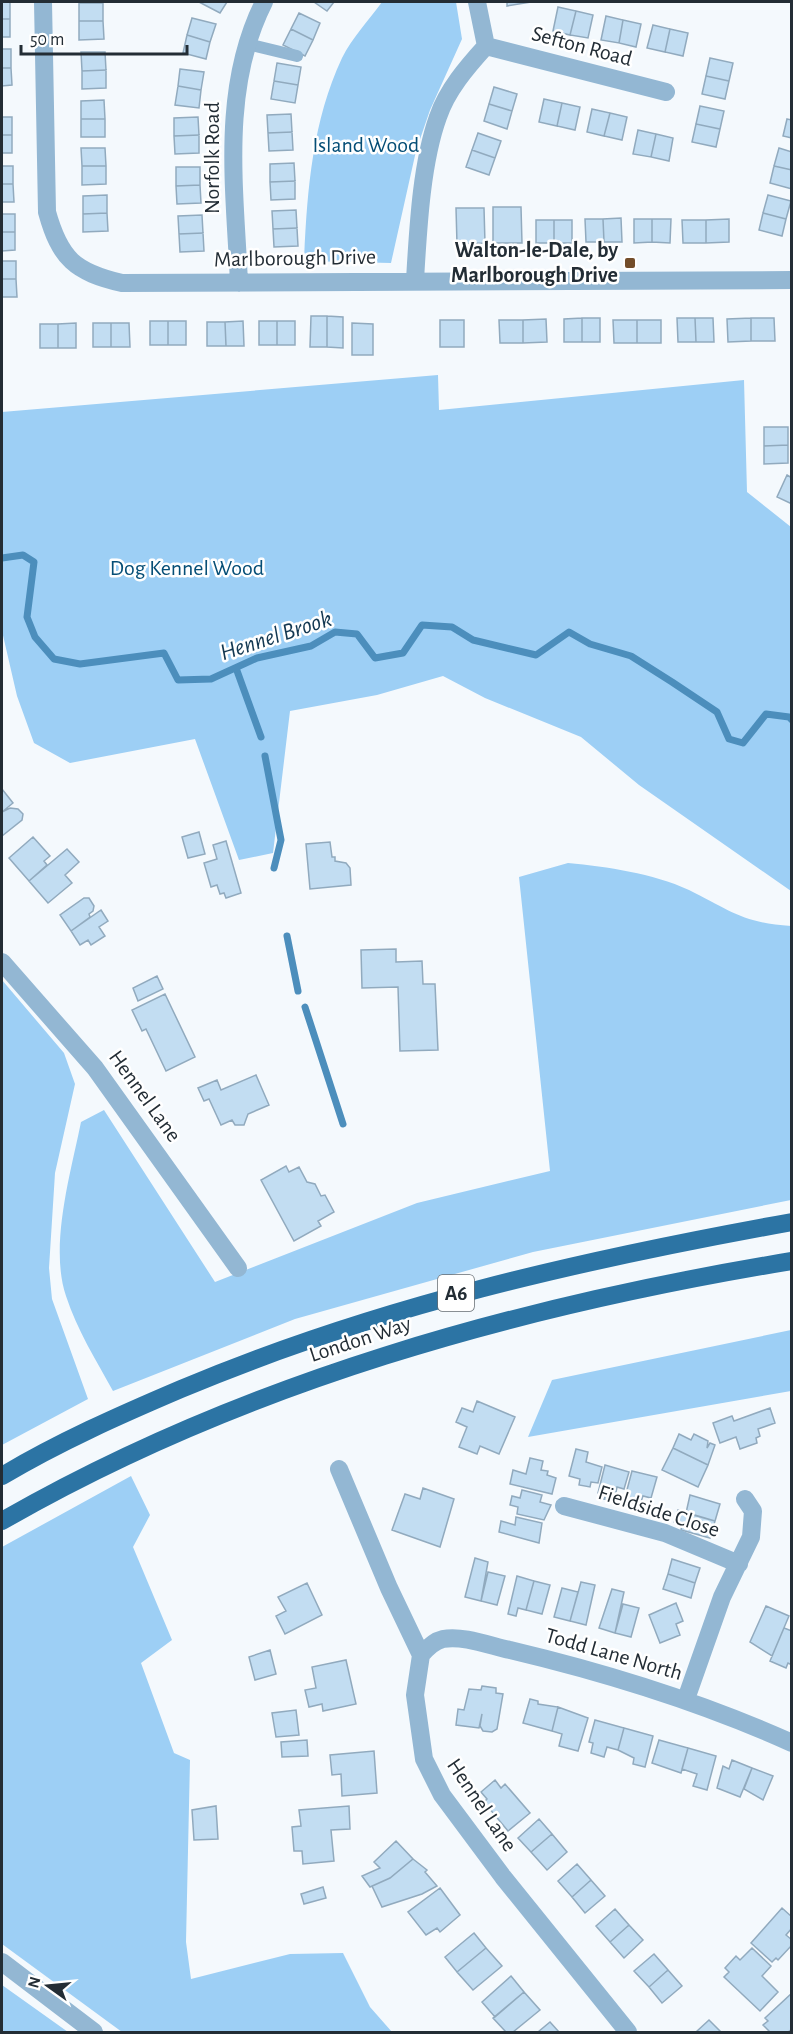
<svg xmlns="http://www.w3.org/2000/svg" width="793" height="2034" viewBox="0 0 793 2034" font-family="'Alegreya Sans',sans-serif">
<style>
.green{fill:#9dcff5}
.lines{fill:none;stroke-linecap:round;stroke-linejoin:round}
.stream{stroke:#4c8ebc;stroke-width:7}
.building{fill:#c2ddf2;stroke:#91aabe;stroke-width:1.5}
.service{stroke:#93b7d3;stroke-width:12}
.minor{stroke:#93b7d3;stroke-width:18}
.tertiary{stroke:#93b7d3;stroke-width:18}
.trunk{stroke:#2c74a4;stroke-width:18}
.poi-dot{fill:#734d2a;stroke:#fff;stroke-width:2}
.labels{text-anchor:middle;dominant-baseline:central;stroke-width:5;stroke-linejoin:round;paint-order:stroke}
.shield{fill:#fff;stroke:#656c72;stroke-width:1.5}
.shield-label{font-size:21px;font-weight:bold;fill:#232d35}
.street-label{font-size:22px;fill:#232d35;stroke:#fff}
.park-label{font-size:22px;fill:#054e76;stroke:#fff}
.poi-label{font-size:22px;font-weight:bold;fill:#232d35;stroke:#fff;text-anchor:end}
.water-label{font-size:24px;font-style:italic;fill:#133852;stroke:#fff}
</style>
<rect width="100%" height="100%" fill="#f4f9fd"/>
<path class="green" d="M382,2H456L462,39L430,110L416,151L391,263L304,261C307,192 312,122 342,58C352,38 369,20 382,2Z
M438,375L439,410L744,380L747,492L791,527V891L639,785L581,737L485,698L443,676L377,695L290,711L273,853L239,860L195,739L70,763L34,743L17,696L2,631V412Z
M568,863C608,867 652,873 689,890C730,910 742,923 791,926V1200L533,1252L295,1319L113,1391C96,1360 77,1330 66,1296C49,1246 71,1172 81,1122L104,1110L215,1282L417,1203L550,1171L519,877Z
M2,980L64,1053L75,1084L55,1173L49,1268L52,1299L88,1399L2,1445Z
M791,1330V1391L528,1437L552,1380Z
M131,1476L150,1515L133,1547L172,1640L141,1663L174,1753L190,1760L186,1942L191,1979L290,1954L343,1953L370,2007L392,2032H122L2,1944V1547Z
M2,1985L68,2032H2Z"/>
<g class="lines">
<path class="stream" d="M2,558L23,555L34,562L27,617L35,637L54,659L80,664L164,653L178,680L211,679L257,658L311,646L335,632L357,634L375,658L403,653L422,625L452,627L473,640L536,655L569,632L590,644L631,656L672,682L717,712L729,739L743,743L766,714L789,717L792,720
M236,668L261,737
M265,756L281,840L274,868
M287,936L298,991
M305,1007L343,1124"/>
</g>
<path class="building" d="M2,2H10V19H2Z
M199,2H227L220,13Z
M314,2H334L327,11Z
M507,2H531L507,6Z
M79,3H103V21H79Z
M558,7L576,11L570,35L553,31Z
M576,11L593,15L588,38L570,35Z
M299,13L320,23L313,40L291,29Z
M606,16L623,20L619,43L601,40Z
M192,18L216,24L210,42L187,35Z
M2,19H10V37H2Z
M623,20L641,24L636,47L619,43Z
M79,21H103L104,39L79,40Z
M653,25L670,29L665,52L647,48Z
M291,29L313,40L305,56L283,45Z
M670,29L688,33L683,56L665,52Z
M187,35L210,42L206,59L183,53Z
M2,49H11V68H2Z
M81,52H105L106,70L82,71Z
M710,58L733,63L729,81L706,76Z
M277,63L301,67L298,85L274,81Z
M2,68H11L12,85L2,86Z
M180,69L204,72L201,90L178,86Z
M106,70V88L82,89V71Z
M706,76L729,81L725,99L702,94Z
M274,81L298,85L295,103L271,99Z
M178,86L201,90L199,108L175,105Z
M494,87L517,94L512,111L489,104Z
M544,99L562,103L557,126L539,122Z
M104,100L105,119H81V101Z
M562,103L580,107L575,130L557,126Z
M489,104L512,111L507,129L484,121Z
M700,106L724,111L720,129L696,124Z
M592,109L610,113L604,136L587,132Z
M610,113L627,117L622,140L604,136Z
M291,114L292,132L268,133L267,115Z
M2,117H12V135H2Z
M198,117L199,135L174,136V118Z
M81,119H105V137H81Z
M787,119L792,120V138L783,136Z
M696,124L720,129L716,147L692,142Z
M638,130L656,134L651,157L633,154Z
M292,132L293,150L269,151L268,133Z
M478,133L501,141L495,158L472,150Z
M656,134L673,138L669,161L651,157Z
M2,135H12V153H2Z
M199,135V153L175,154L174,136Z
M81,148H105L106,166H82Z
M779,148L792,152V170L774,166Z
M472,150L495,158L489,175L466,167Z
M294,163L295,181L270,182V164Z
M2,166H13V184H2Z
M82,166H106V184L82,185Z
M774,166L792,170V189L770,183Z
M176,167H200V185L176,186Z
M295,181V199L271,200L270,182Z
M2,184H13L14,202H2Z
M200,185L201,203L177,204L176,186Z
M107,195V213L83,214V196Z
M768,195L791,201L786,219L763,213Z
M493,207H521L522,243H493Z
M456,208H484L485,243L457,244Z
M296,210L297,228L273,229L272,211Z
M107,213L108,231L83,232V214Z
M763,213L786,219L782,236L759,230Z
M2,214H15V232H2Z
M202,215L203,233L179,234L178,216Z
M621,218L622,242H604L603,219Z
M585,219H603L604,242H586Z
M634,219H652V242L634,243Z
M652,219H671L670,243L652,242Z
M729,219V242L706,243V220Z
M536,220H554V243H536Z
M554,220H572V243H554Z
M682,220H706V243H683Z
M297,228L298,246L274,247L273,229Z
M2,232H15V250L2,251Z
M203,233L204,251L180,252L179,234Z
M2,261H16V279H2Z
M2,279H16L17,297H2Z
M311,316H327V347H310Z
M327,316L343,317V348L327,347Z
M582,318H600V342H582Z
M582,318V342H564V319Z
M677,318H695L696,342H678Z
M695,318H713L714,342H696Z
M751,318V341L728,342L727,319Z
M751,318H774L775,341H751Z
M546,319L547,342L523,343V320Z
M440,320H464V347H440Z
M499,320H523V343H500Z
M613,320H637V343H614Z
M637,320H661V343H637Z
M150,321H168V345H150Z
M168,321H186V345H168Z
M243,321L244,346H226L225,322Z
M259,321H277V345H259Z
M277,321H295V345H277Z
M207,322H225L226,346H207Z
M76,323V348H58V324Z
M93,323H111V347H93Z
M111,323H129L130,347H111Z
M352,323L373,324V355H352Z
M40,324H58V348H40Z
M764,427H788V445L764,446Z
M788,445V463L764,464V446Z
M787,475L792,478V504L777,497Z
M2,789L13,803L2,812Z
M10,808L18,809L23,814L22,820L2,836V812Z
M199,832L205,854L188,858L182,837Z
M33,837L50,856L44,861L47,865L29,881L9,858Z
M226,841L241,893L226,898L224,893L220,894L217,885L211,887L204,863L217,859L213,845Z
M330,842L332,857H335V861L346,863L350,868L351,885L310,889L306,844Z
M67,849L79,862L65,875L72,883L48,903L29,881Z
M84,898H89L94,906L93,911L89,914L90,917L71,931L60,915Z
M101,910L108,921L99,927L105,936L91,945L88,940L80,945L71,931Z
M396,949V962L422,961L423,984H435L438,1050L400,1051L398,987L362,988L361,950Z
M157,976L163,989L138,1001L133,988Z
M165,994L195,1057L166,1071L146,1029L142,1031L132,1010Z
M256,1075L269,1105L248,1114L244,1125H235L232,1120L221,1125L209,1099L204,1101L198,1088L217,1080L221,1090Z
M286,1166L289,1172L299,1167L307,1182L315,1184L321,1196L325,1195L334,1212L318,1221L321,1226L294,1241L261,1180Z
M477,1401L515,1417L499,1454L480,1446L477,1454L459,1447L467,1427L456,1422L462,1408L473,1412Z
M770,1408L775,1423L758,1429L760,1436L756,1438L757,1443L740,1449L736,1437L720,1443L713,1423L732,1416L734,1421Z
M679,1434L691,1440L694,1434L708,1441L707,1448L710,1443L715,1445L708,1465L673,1448Z
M673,1448L708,1465L698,1487L662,1470Z
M576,1449L588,1452L586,1462L602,1467L598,1483L591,1482L590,1487L579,1485L580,1479L569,1476Z
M530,1458L543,1461L541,1470L548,1471L547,1475L556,1478L552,1494L510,1484L513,1470L526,1474Z
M605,1465L629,1472L624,1489L617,1487L614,1502L604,1499L606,1495L598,1493Z
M632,1471L657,1477L651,1498L643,1496L638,1510L634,1508L635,1504L624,1501Z
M423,1488L454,1499L440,1547L392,1530L405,1494L420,1499Z
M522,1490L542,1495L540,1502L551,1505L544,1520L517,1514L518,1507L510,1505L512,1496L520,1498Z
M690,1495L720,1504L715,1521L686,1513Z
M678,1510L715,1521L710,1538L681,1530L682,1525L674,1522Z
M516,1517L542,1523L539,1543L499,1532L501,1521L515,1525Z
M475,1558L488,1562L481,1601L465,1597Z
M672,1559L700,1568L695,1583L668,1574Z
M488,1572L505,1576L497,1605L481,1601Z
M668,1574L695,1583L691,1598L663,1589Z
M517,1576L534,1581L526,1610L518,1608L516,1616L508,1614Z
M534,1581L550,1585L542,1614L526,1610Z
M581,1582L595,1585L586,1625L570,1621Z
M307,1583L322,1615L285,1634L276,1616L286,1611L278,1597Z
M562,1588L578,1592L570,1621L554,1617Z
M612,1589L624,1592L615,1633L599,1628Z
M676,1603L683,1621L676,1624L680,1635L660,1643L649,1615Z
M623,1604L639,1608L631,1637L615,1633Z
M766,1606L789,1616L772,1656L750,1642Z
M784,1628L792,1631V1665L788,1663L786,1668L770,1661Z
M270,1650L276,1674L255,1680L249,1657Z
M346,1660L356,1704L323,1711L322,1704L309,1707L305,1690L316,1688L312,1667Z
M482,1686L496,1688V1693L503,1694L497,1729L492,1732L483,1731L480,1726L482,1714L479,1728L456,1725L458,1709L464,1710L469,1689L481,1690Z
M530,1699L538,1701V1704L558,1707L552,1731L523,1723Z
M558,1707L588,1718L578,1751L559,1746L562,1734L552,1731Z
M296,1710L299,1735L276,1737L272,1713Z
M595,1720L624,1728L618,1750L607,1747L604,1757L591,1753L593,1743L589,1742Z
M624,1728L653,1736L645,1767L633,1764L634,1758L618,1750Z
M307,1740L308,1756L282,1757L281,1742Z
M659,1740L688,1748L681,1773L652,1763Z
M688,1748L716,1756L707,1790L693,1786L697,1774L682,1769Z
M374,1751L377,1793L342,1796L341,1774L332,1775L330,1755Z
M732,1760L752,1768L740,1797L717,1788L723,1766L729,1769Z
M752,1768L773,1776L763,1800L744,1789Z
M495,1780L501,1788L505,1784L530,1813L508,1831L484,1802L487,1799L481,1792Z
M216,1806L218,1839L194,1840L192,1810Z
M349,1806L350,1829L331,1830L334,1861L303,1864L302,1851H294L292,1827L301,1826L299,1810Z
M539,1819L552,1834L531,1852L518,1838Z
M552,1834L567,1852L547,1870L531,1852Z
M396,1841L413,1859L390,1878L370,1887L362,1876L380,1868L374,1862Z
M413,1859L427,1870L425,1872L437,1886L422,1894L382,1907L372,1886L390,1878Z
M577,1864L591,1880L572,1897L558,1881Z
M591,1880L605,1896L585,1913L572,1897Z
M323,1887L326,1898L304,1904L301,1894Z
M440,1888L460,1915L440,1932L437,1928L426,1935L408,1912Z
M782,1908L792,1917V1928L786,1935L792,1940V1945L778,1960L776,1958L772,1962L751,1943Z
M615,1909L629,1925L610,1942L596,1926Z
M629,1925L643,1940L624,1958L610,1942Z
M474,1933L486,1948L457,1972L445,1957Z
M486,1948L502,1966L473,1990L457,1972Z
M752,1948L771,1966L762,1976L778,1992L760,2011L724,1977L729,1972L725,1968L736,1956L740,1960Z
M654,1954L668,1970L649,1987L634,1971Z
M668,1970L682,1986L662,2003L649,1987Z
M511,1976L524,1992L495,2017L482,2002Z
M524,1992L540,2010L513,2032H506L493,2018Z
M792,1993V2029L788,2032H770L763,2025L768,2021L765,2018Z
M709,2020L721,2032H696Z
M550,2022L559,2032H538Z"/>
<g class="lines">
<path class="service" d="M247,44L297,56"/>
<path class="minor" d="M43,2L47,212C60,259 75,272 122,283L792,280
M486,46L666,92
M415,280C418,231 421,164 438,117C447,90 467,67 486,46L477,2
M239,283C235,189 220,89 264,2
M2,962L95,1068L238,1268
M339,1469L389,1588L421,1655L415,1695L424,1759L442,1795L503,1877L628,2032
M564,1506L665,1533L739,1564
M421,1655C427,1648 434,1641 443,1639C463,1635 491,1646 510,1650C607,1673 701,1702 792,1743
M686,1699L722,1597L751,1537L753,1511L745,1499"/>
<path class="tertiary" d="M2,1962L94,2032"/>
<path class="trunk" d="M2,1476C59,1442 120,1415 181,1389C378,1306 581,1260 792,1222
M2,1521C244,1382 518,1306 792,1261"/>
</g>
<rect class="poi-dot" x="624" y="257" width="12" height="12" rx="3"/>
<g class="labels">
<rect class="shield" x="438" y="1275" width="36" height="36" rx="4.5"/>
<g class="shield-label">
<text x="456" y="1293">A6</text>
</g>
<g class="street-label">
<text transform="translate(582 46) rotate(15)">Sefton Road</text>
<text transform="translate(212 158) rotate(-90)">Norfolk Road</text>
<text transform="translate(295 258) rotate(-1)">Marlborough Drive</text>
<text transform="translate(145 1096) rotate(54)">Hennel Lane</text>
<text transform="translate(360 1339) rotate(-18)">London Way</text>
<text transform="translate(659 1511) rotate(18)">Fieldside Close</text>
<text transform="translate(614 1654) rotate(16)">Todd Lane North</text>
<text transform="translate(482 1805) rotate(56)">Hennel Lane</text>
</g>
<g class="park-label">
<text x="366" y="145">Island Wood</text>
<text x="187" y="568">Dog Kennel Wood</text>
</g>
<g class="poi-label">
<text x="618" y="250">Walton-le-Dale, by<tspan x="618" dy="25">Marlborough Drive</tspan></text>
</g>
<g class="water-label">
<text transform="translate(276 636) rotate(-18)">Hennel Brook</text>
</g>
</g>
<rect width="793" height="2034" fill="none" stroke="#232d35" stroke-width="6"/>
<g transform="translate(48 1986) rotate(285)" stroke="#ffffff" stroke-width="4.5" paint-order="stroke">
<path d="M0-4.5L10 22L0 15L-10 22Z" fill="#232d35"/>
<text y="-9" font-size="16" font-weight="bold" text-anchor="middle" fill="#232d35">N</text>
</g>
<path d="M21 45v9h166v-9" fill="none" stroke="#232d35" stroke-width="3"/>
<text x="30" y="45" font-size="18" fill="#232d35" stroke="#ffffff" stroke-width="4.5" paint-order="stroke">50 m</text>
</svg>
